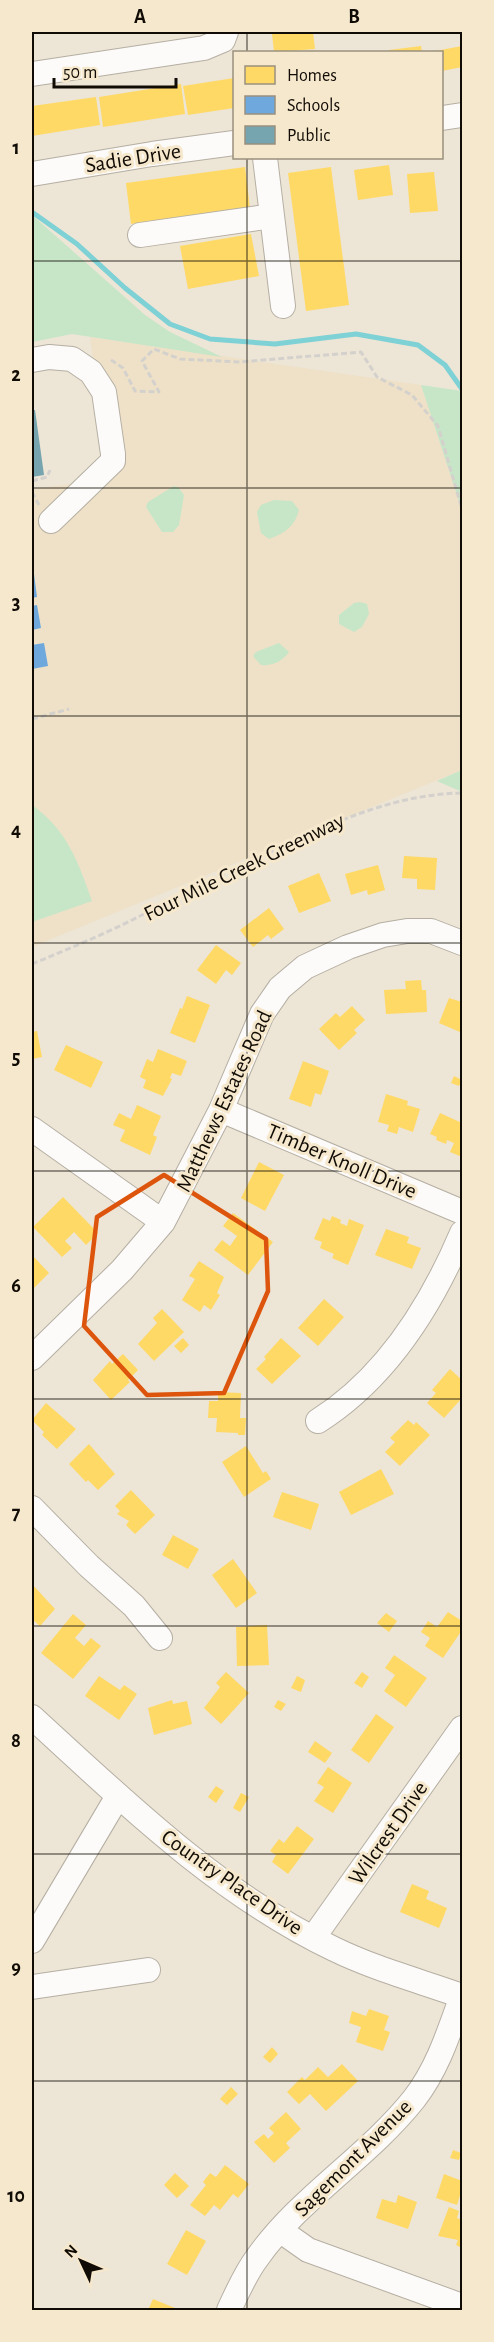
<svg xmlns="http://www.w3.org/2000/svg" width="494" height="2342" viewBox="0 0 494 2342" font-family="'Alegreya Sans',sans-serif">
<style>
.built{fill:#eee1c7}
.green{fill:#c6e6c7}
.homes{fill:#ffd966}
.schools{fill:#6fa8dc}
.public{fill:#76a5af}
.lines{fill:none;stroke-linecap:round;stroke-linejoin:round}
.stream{stroke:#7ed1d5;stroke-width:5}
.minor-casing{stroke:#b5afa3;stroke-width:26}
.path{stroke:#d4d1cd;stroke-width:3;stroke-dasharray:6 3;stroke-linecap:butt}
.minor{stroke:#fcfbf9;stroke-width:24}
.marked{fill:none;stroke:#dd550c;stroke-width:4.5;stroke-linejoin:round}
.grid{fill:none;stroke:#100b04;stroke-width:1.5;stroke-opacity:0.55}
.labels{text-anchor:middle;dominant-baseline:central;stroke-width:6;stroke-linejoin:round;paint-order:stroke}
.street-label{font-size:22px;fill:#100b04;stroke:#f6e8cd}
.neatline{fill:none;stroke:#100b04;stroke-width:2}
.grid-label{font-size:20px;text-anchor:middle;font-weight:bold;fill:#100b04}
</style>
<rect width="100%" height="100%" fill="#ede5d6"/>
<path class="built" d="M90,337L421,385L462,510V770L32,947V489L108,479Z"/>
<path class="green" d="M32,215L145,315L170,332L222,357L72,334L32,342Z
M421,385L462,391V510Z
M174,486L179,488L184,495L179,525L173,532H162L146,507L148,502Z
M274,500L292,501L299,510C295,526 285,533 269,539L261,533L257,512L261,505Z
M360,602L367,604L369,614L362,627L354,632L339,624V615L354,603Z
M279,643L289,652C282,662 272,666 261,665L253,656L256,652Z
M462,770V792L437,781Z
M32,805C67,830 78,861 92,901L32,922Z"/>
<path class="homes" d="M297,32H313L315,49L274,52L272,34Z
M421,46L422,52H389V50Z
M462,46V67L442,71V52H430Z
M234,78V108L188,115L183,86Z
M181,84L185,114L103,127L99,97Z
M96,97L100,125L32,136V106Z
M389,165L393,195L358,200L354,170Z
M245,167L250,208L131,224L126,183Z
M331,167L349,305L306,311L288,173Z
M434,172L438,211L410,213L407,174Z
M251,234L259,276L188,289L180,246Z
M404,856L437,858L435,890L417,889V879L402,878Z
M378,865L385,890L368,895L367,890L351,895L345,874Z
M319,873L331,901L299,913L288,886Z
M269,908L284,929L271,939L268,935L253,947L240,930Z
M216,945L241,963L232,975L226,970L216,984L197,970Z
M421,980L422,990H426L427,1012L386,1014L384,990L406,989L405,981Z
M187,996L210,1005L195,1043L170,1033L180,1008L182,1009Z
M449,998L462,1002V1030L460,1032L439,1023Z
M352,1006L365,1020L354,1030L357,1033L339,1050L319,1029L336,1013L340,1017Z
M37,1031L42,1057L32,1059V1032Z
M66,1045L103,1062L91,1088L54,1070Z
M158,1049L187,1061L181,1076L172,1073L170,1078L172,1079L163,1096L143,1088L146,1080L140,1077L147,1059L153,1062Z
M303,1061L329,1071L321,1095L315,1093L311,1107L289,1099Z
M454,1076L462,1080L459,1086L451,1083Z
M386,1094L408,1101L407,1105L420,1109L413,1132L399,1127L397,1134L387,1131L389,1125L378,1122Z
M137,1105L161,1116L153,1135L157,1137L150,1155L120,1141L125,1130L113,1125L119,1113L131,1119Z
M440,1113L462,1123V1157L450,1152L454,1143L447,1140L446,1144L436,1140L437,1137L430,1134Z
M259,1162L284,1175L265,1211L241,1198Z
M63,1197L98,1233L86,1245L74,1232L65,1241L72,1248L62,1257L33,1227Z
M233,1213L273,1242L248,1275L214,1250L222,1240L230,1246L237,1236L223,1226Z
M332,1216L341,1220L340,1223L347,1226L349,1219L364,1225L348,1265L332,1258L334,1254L320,1248L322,1242L314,1239L323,1218L330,1221Z
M386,1229L409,1237L407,1243L421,1248L412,1269L375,1255Z
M32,1255L49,1273L32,1290Z
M199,1261L224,1277L217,1293L220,1295L211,1310L204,1305L200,1312L182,1300L195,1279L189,1276Z
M324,1299L344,1317L318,1346L298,1328Z
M162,1309L184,1332L154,1361L138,1344L157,1323L153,1318Z
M183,1338L189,1345L181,1353L174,1346Z
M281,1338L301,1356L272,1384L256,1369L266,1359L264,1357Z
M123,1354L138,1370L128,1380L130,1382L111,1400L93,1380L110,1361L112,1364Z
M450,1369L462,1380V1398L444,1418L427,1403L436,1393L432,1390Z
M218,1392L241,1393L240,1418H246L245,1435H238V1433L216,1432L217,1418H208L209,1401H218Z
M46,1403L76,1429L57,1449L42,1435L44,1432L32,1420Z
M408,1420L414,1425L416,1422L430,1435L400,1466L385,1452L395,1442L390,1438Z
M89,1444L115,1474L98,1490L88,1480L86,1482L69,1464Z
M246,1446L263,1473L266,1471L271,1479L244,1497L222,1462Z
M381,1469L394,1494L351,1515L339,1492Z
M131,1490L155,1515L135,1534L126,1525L129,1521L117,1514L120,1511L115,1506Z
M282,1492L319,1504L311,1530L273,1517Z
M173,1535L199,1549L188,1569L162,1555Z
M233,1559L257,1593L236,1608L212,1575Z
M32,1584L55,1609L40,1626L32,1619Z
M448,1612L462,1621V1630L443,1658L425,1646L430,1638L421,1632L428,1621L437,1627Z
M386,1613L397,1621L389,1632L377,1623Z
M73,1614L86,1625L75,1638L84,1646L91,1638L101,1646L73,1679L41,1653Z
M267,1625L269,1665L237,1666L236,1627Z
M394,1655L427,1678L406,1707L384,1691L395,1675L385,1668Z
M226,1672L249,1693L221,1724L204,1708L220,1687L216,1683Z
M362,1672L369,1677L362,1688L354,1683Z
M99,1676L120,1690L124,1685L137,1694L119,1720L85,1696Z
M297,1676L305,1680L301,1692L291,1688Z
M172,1700L173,1704L187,1701L192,1724L154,1735L148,1708Z
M278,1700L286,1704L281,1711L274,1707Z
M376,1714L394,1727L369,1763L351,1750Z
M315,1741L332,1753L325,1763L308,1752Z
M328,1767L352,1783L333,1813L314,1801L324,1787L317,1783Z
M216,1786L224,1791L216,1803L208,1797Z
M241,1793L249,1797L240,1812L233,1808Z
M297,1826L314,1839L288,1874L272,1862L276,1855L270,1851L279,1839L284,1843Z
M412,1884L429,1891L426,1899L447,1908L439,1928L400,1912Z
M369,2009L389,2016L384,2030L390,2032L383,2051L356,2042L361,2027L349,2023L352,2011L366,2016Z
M272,2047L278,2054L270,2063L263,2057Z
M342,2064L358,2081L326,2111L310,2094L299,2104L287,2092L302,2077L305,2080L318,2067L328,2077Z
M231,2087L238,2094L227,2105L220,2099Z
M286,2112L301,2129L286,2143L290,2148L274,2163L254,2142L264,2134L268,2139L274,2133L269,2128Z
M453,2150L461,2153L459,2160L450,2158Z
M225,2165L249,2184L238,2198L233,2194L220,2210L214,2205L205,2216L190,2205L206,2185L203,2182L210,2173L216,2177Z
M175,2173L189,2186L177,2198L164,2185Z
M444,2174L462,2181V2189L457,2205L436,2198Z
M398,2195L417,2202L408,2229L376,2218L382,2199L396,2203Z
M449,2207L459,2211L457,2218L462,2220V2248L456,2245L458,2240L438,2236Z
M186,2230L206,2241L187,2275L167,2264Z
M153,2299L180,2310H148Z"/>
<path class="schools" d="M32,574H34L37,597L32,598Z
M37,605L41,628L32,630V606Z
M44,643L48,666L32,669V645Z"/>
<path class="public" d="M32,410H35L44,475L32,477Z"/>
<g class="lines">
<path class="stream" d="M32,212L77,244L125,288L170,324L210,339L275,344L356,334L418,345L445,365L462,389"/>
<g class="minor-casing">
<path id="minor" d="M32,74L204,48L223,40L226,32
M442,118L462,115
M265,158L283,306
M32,174L152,154L234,143
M140,235L272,216
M32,360L49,357L72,359L91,372L104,392L113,454V461L51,521
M221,1110L462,1212
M32,1129L163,1222
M32,1358L122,1270L163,1222L221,1110L262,1014L280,988L305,967L348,947L383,935L407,931H431L462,943
M318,1421C386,1378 431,1306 462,1233
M32,1508L89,1566L134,1606L160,1638
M32,1717C125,1802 219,1894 334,1949C375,1969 420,1981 462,1996
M313,1938L462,1728
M32,1941L118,1796
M32,1987L148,1970
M281,2231L308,2250L462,2306
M229,2310C237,2293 245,2274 257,2258C300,2197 368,2157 414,2099C438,2068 449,2032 462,1996"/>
</g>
<path class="path" d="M111,360L123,368L135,391L159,392L142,361L154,349L180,359L240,362L361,352L377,377L412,395L438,426L462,509
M32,481L47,477L50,470
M32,492L39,505
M32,719L69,709
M32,964C68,949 105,934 140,916C195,889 249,861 305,836C356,813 406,794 462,793"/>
<use href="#minor" class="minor"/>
</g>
<path class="marked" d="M164,1175L266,1239L268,1291L224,1393L147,1395L84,1326L97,1217Z"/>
<path class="grid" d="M247,32V52M247,158V2310M32,261H462M32,488H462M32,716H462M32,943H462M32,1171H462M32,1399H462M32,1626H462M32,1854H462M32,2081H462"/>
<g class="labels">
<g class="street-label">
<text transform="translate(133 158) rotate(-9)">Sadie Drive</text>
<text transform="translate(244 867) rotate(-26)">Four Mile Creek Greenway</text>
<text transform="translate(224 1101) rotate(-65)">Matthews Estates Road</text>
<text transform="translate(342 1161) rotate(23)">Timber Knoll Drive</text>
<text transform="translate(388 1833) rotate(-55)">Wilcrest Drive</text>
<text transform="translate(232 1882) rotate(35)">Country Place Drive</text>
<text transform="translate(353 2158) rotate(-45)">Sagemont Avenue</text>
</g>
</g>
<rect width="494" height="2342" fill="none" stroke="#f6e8cd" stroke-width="66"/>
<rect x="233" y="51" width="210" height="108" fill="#f6e8cd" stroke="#9a907d" stroke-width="1.5"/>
<rect x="245" y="66" width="30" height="18" fill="#ffd966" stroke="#9a907d" stroke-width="1.5"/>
<text x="287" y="81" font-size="18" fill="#100b04">Homes</text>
<rect x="245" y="96" width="30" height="18" fill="#6fa8dc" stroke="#9a907d" stroke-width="1.5"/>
<text x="287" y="111" font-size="18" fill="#100b04">Schools</text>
<rect x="245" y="126" width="30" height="18" fill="#76a5af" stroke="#9a907d" stroke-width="1.5"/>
<text x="287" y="141" font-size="18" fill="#100b04">Public</text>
<g transform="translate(81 2261) rotate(314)" stroke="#f6e8cd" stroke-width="4.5" paint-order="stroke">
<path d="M0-4.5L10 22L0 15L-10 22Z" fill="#100b04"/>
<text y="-9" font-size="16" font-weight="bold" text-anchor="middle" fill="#100b04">N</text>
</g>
<path d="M54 78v9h122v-9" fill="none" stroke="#100b04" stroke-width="3"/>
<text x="63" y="78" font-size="18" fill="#100b04" stroke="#f6e8cd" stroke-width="4.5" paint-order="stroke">50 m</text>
<rect x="33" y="33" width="428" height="2276" class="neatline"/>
<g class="grid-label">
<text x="140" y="23">A</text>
<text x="354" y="23">B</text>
<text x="16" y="154">1</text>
<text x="16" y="381">2</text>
<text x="16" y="609">3</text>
<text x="16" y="836">4</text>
<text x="16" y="1064">5</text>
<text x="16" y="1292">6</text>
<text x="16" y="1519">7</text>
<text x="16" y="1747">8</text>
<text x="16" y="1974">9</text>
<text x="16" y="2202">10</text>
</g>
</svg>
